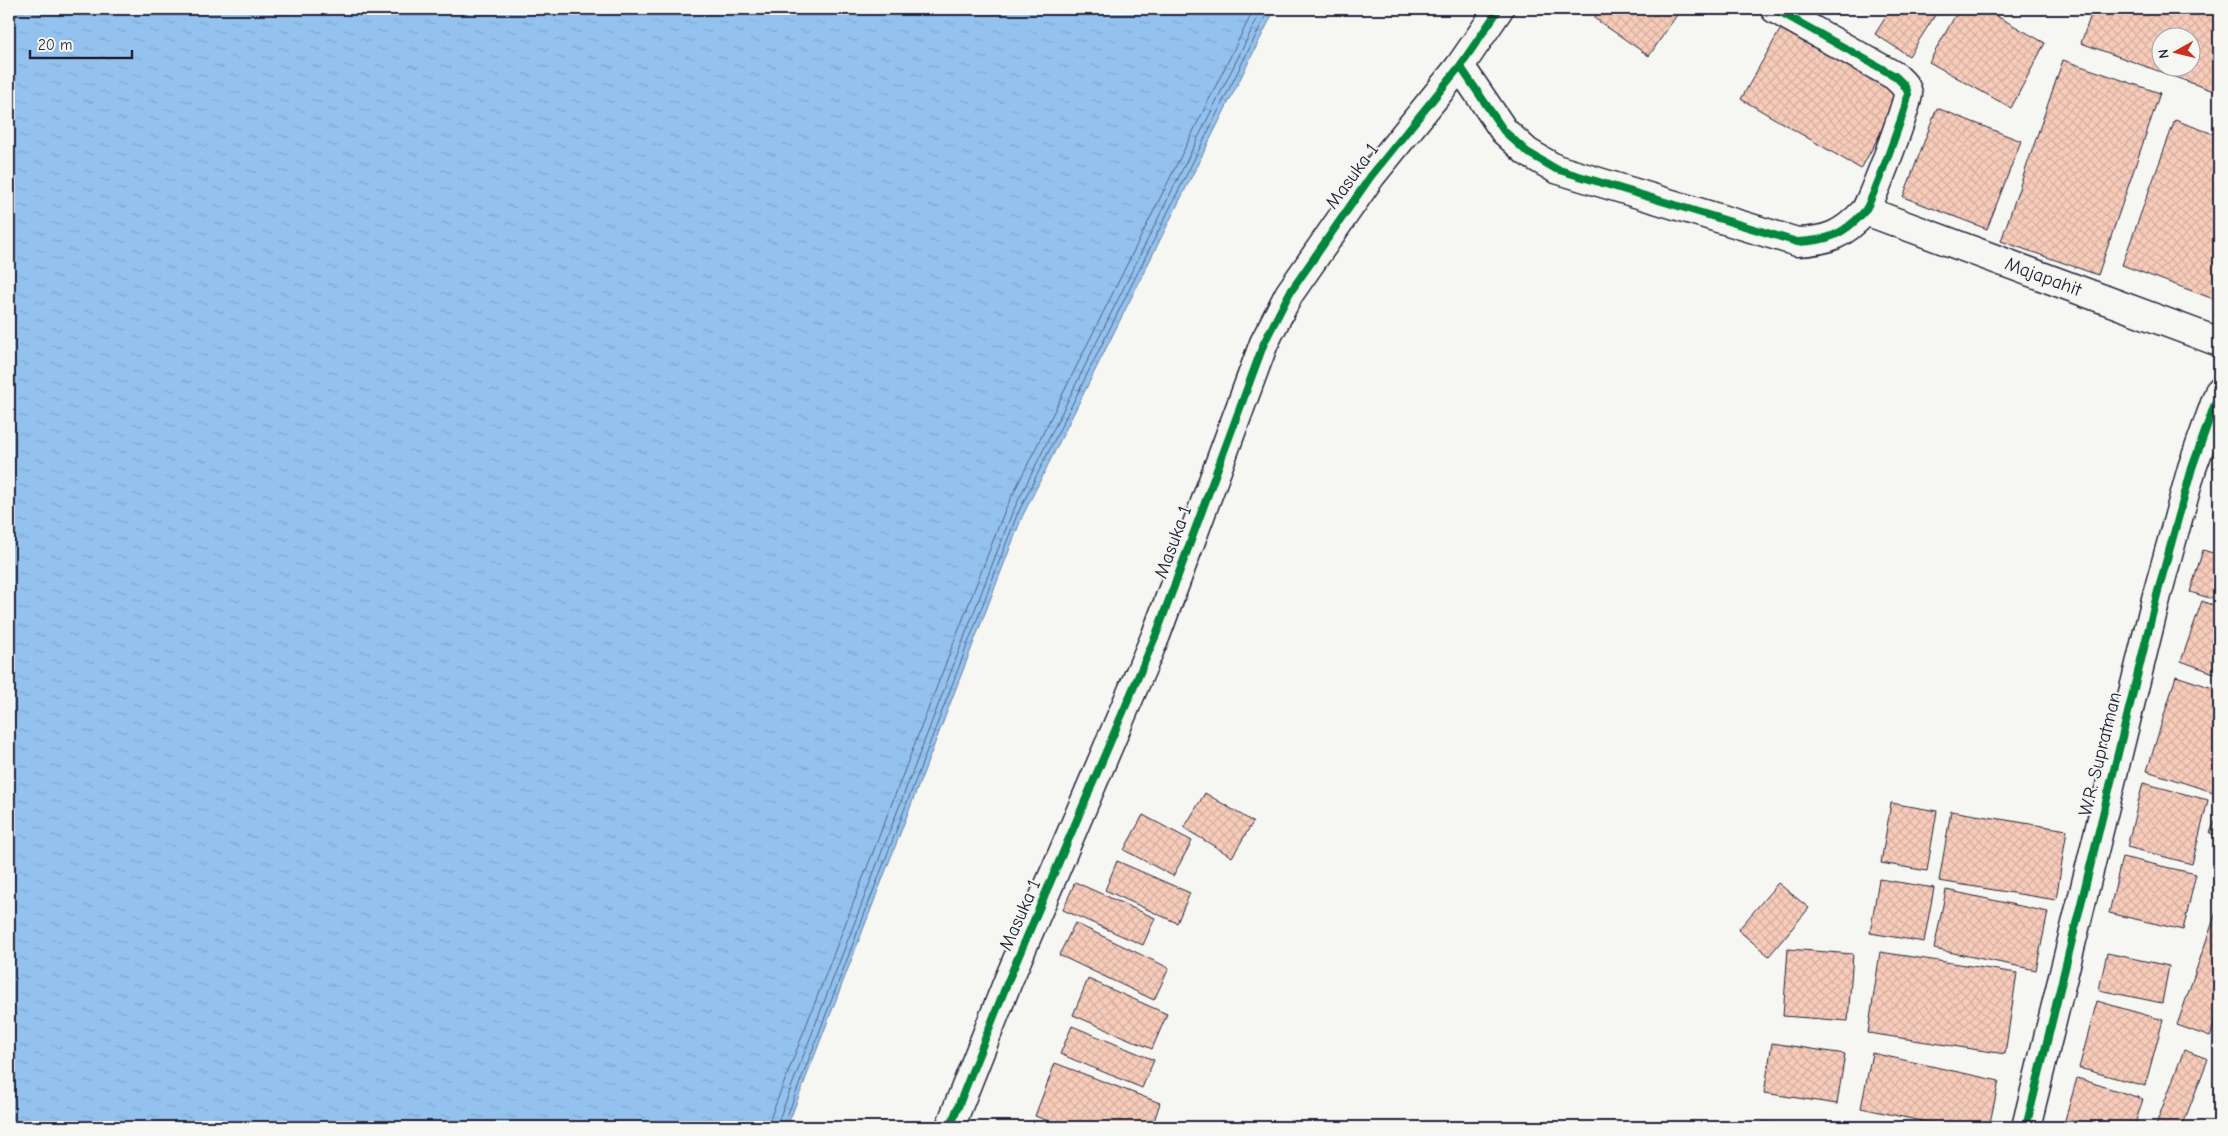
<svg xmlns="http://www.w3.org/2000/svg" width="2228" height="1136" viewBox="0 0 2228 1136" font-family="'Comic Neue',sans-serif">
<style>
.water{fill:url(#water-ripples);stroke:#6682a6}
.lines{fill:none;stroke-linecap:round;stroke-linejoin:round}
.shore{stroke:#4f6283;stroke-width:1}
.building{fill:url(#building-cross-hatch);stroke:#22223b;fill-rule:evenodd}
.minor-casing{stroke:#22223b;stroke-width:31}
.minor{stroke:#f6f6f2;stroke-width:28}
.cycleway-casing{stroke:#f6f6f2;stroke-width:11}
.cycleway{stroke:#00873e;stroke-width:8}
.labels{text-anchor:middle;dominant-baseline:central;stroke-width:4;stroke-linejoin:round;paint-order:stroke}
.street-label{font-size:19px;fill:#22223b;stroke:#f6f6f2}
</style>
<defs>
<pattern id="water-ripples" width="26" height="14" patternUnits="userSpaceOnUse" patternTransform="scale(1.25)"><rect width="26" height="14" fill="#93c2ee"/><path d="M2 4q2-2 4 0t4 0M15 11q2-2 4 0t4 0" fill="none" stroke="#7ea6cd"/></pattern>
<pattern id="building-cross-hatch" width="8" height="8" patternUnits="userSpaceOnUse" patternTransform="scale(1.25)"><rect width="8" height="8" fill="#f8ccba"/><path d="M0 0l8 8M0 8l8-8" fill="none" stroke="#d4afa1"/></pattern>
</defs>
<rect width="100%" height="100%" fill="#f6f6f2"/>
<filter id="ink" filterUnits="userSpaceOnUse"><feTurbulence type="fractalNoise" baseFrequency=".02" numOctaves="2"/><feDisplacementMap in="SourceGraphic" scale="10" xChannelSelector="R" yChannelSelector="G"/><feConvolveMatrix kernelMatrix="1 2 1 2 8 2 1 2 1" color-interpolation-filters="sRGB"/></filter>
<g filter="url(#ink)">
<path class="water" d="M9,9H1275L1022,517L787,1127H9Z"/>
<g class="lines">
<path class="shore" d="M769,1127L770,1119L1005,510L1254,9
M776,1127L1012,513L1262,9
M783,1127L1017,515L1269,9"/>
</g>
<path class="building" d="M1600,9H1681L1649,56L1594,18Z
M1891,9H1939L1909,56L1875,34Z
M1959,9H1984L2045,43L2011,108L1929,62Z
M2093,9H2219V93L2081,43ZM2160,38H2190V68H2160Z
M1784,23L1903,92L1861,169L1741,99Z
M2063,60L2160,93L2098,275L2001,241Z
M1937,108L2021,141L1987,229L1903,197Z
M2175,120L2219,136V301L2122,265Z
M2219,492V516L2213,514Z
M2203,550L2219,555V601L2190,592Z
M2202,601L2219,608V675L2181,661Z
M2176,676L2219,690V794L2147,771Z
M2143,783L2208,800L2192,864L2127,847Z
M1205,793L1253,822L1232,857L1184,828Z
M1891,803L1937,811L1927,871L1881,863Z
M1951,811L2067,830L2056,900L1939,881Z
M2219,811V837L2210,833Z
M1143,815L1192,841L1173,876L1124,850Z
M2122,857L2196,874L2183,930L2109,913Z
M1117,861L1190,893L1177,923L1105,890Z
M1879,879L1934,888L1924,942L1870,933Z
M1075,882L1155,918L1143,945L1063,910Z
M1778,883L1809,908L1769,956L1738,930Z
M1946,890L2048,912L2036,970L1934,949Z
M2219,904V1011L2210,1037L2177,1025Z
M1075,923L1169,968L1154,1000L1059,955Z
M1788,949L1853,954L1848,1021L1783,1016Z
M1880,952L2017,973L2005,1054L1868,1033Z
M2107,953L2169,966L2162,1003L2099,990Z
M1088,979L1167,1014L1152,1049L1073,1015Z
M2097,1001L2163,1020L2145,1086L2079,1068Z
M1072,1026L1154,1060L1142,1088L1060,1054Z
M1772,1043L1845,1054L1837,1104L1764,1093Z
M2184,1050L2208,1059L2182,1127H2155Z
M1872,1053L1999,1081L1989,1127H1949L1861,1108Z
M1055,1063L1160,1103L1152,1127H1065L1035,1116Z
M2077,1078L2143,1099L2134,1127H2063Z
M1764,1122L1810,1127H1763Z"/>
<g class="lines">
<g class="minor-casing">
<g id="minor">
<path d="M1460,66L1504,131L1527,152L1556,169L1797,242C1827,241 1843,235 1864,212C1871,205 1908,104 1908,94C1907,86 1900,81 1895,76L1775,9"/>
<path id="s1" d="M1866,211L2219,342"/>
<path d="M950,1127L1008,981L1156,635L1264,343L1289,294L1371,176L1460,66L1499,9"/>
<path d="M2026,1127L2157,595L2192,468L2219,392"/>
</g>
</g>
<use href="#minor" class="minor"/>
<g class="cycleway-casing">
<path id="cycleway" d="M1460,66L1504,131L1527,152L1556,169L1797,242C1827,241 1843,235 1864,212C1871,205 1908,104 1908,94C1907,86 1900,81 1895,76L1775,9
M950,1127L1008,981L1156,635L1264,343L1289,294L1371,176L1460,66L1499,9
M2026,1127L2157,595L2192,468L2219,392"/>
</g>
<use href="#cycleway" class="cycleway"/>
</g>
</g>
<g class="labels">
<g class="street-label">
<text transform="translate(1352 176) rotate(-54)">Masuka 1</text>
<text stroke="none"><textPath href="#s1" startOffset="189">Majapahit</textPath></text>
<text transform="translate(1173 542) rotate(-70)">Masuka 1</text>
<text transform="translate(2100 754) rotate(-76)">W.R. Supratman</text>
<text transform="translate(1020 915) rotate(-66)">Masuka 1</text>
</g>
</g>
<rect width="2228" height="1136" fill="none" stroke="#f6f6f2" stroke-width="30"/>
<rect x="15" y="15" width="2198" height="1106" fill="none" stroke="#22223b" stroke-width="2" filter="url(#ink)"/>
<g transform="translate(2176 52) rotate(262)"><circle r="24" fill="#f6f6f2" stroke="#a1a1a9"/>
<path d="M0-4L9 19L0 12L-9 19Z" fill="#c8321e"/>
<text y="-8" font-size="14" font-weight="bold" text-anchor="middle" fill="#22223b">N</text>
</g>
<path d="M30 50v8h102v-8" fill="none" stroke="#22223b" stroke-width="2.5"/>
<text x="38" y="50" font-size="15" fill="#22223b" stroke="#f6f6f2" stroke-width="4" paint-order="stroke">20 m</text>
</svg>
